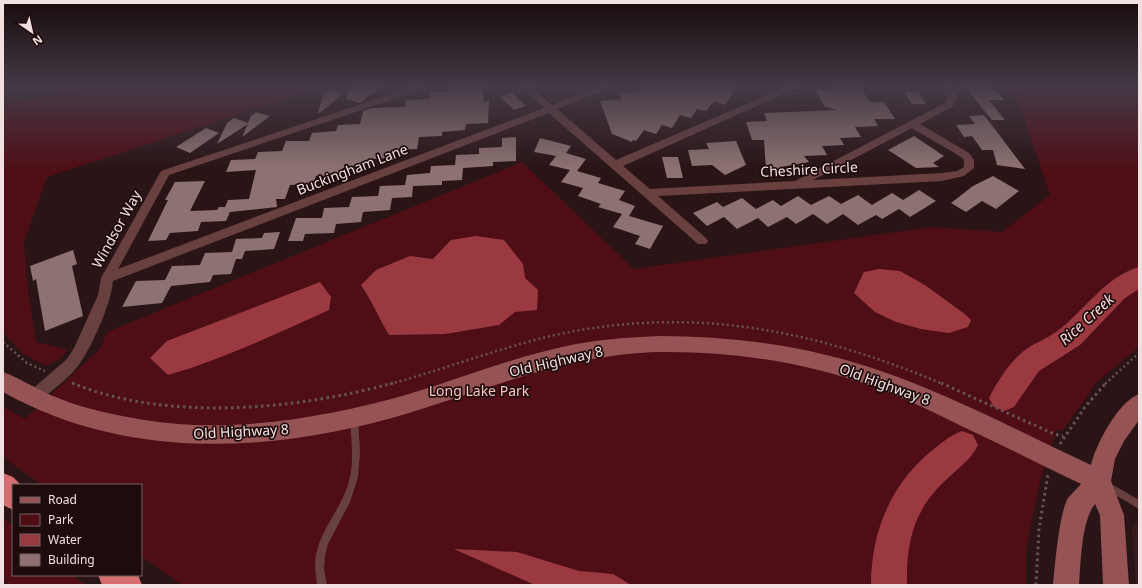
<svg xmlns="http://www.w3.org/2000/svg" width="1142" height="588" viewBox="0 0 1142 588" font-family="'Noto Sans',sans-serif">
<style>
.built{fill:#371a1b}
.green{fill:#4f0e16}
.water{fill:#9a3940}
.lines{fill:none;stroke-linecap:round;stroke-linejoin:round}
.river{fill:#9a3940;fill-rule:evenodd}
.building{fill:#8e7271}
.path-far1{stroke:#685454;stroke-width:2.5;stroke-dasharray:2 3;stroke-linecap:butt}
.path{stroke:#685454;stroke-width:3;stroke-dasharray:2.5 3.5;stroke-linecap:butt}
.lane{fill:#694040;fill-rule:evenodd}
.street{fill:#694040;fill-rule:evenodd}
.secondary{fill:#955354;fill-rule:evenodd}
.highway{fill:#d56e71;fill-rule:evenodd}
.labels{text-anchor:middle;dominant-baseline:central;stroke-width:3.5;stroke-linejoin:round;paint-order:stroke}
.street-label{font-size:14px;fill:#f0e0df;stroke:#200b0c}
.park-label{font-size:14px;fill:#f9c1c0;stroke:#200b0c}
.water-label{font-size:15px;font-style:italic;fill:#f5d8d7;stroke:#200b0c}
</style>
<rect width="100%" height="100%" fill="#2a1415"/>
<path class="built" d="M3,87H85L5,105L3,101Z
M1139,521V585H1136L1132,529L1135,523Z"/>
<path class="green" d="M85,87H323L47,177L24,242L28,292L36,342L68,350L60,359L46,366L23,354L3,332V106Z
M1003,87H1139V347L1097,382L1063,430H1056L1040,481L1026,550V585H182L141,556V485H42L11,463L3,455V406L25,419L100,349L107,332L522,162L634,269L932,227L1002,232L1050,195L1019,103Z
M3,517L13,527V575H72L86,585H9L3,580Z"/>
<path class="water" d="M476,236L504,240L523,264L525,278L538,290L537,310L515,312L499,325L445,334L389,335C379,318 372,301 361,285L376,270L410,256L433,259L451,240Z
M879,269L900,271L925,285L966,315L971,320L968,327L949,333L921,329L896,322L875,312L854,293L864,272Z
M320,282L331,297L329,310C276,334 223,359 168,375L150,358L167,341Z
M454,549L517,552L579,571L613,574L631,585H535Z"/>
<g class="lines">
<path class="river" d="M1139,267V289L1125,298L1080,345L1039,371L1014,407L1004,411L994,407L989,398C996,384 1007,366 1019,355C1030,344 1048,339 1060,329C1087,308 1105,277 1139,267Z
M962,431L973,435L978,445C971,460 958,468 947,479C914,509 906,541 907,585H871C871,533 890,486 929,453C940,444 949,436 962,431Z"/>
</g>
<path class="building" d="M350,87H380L360,103L346,99Z
M448,87H483L484,102L489,100L488,123L466,124L465,130L442,132V136L419,137L417,149L395,150L393,158L369,159L367,167L343,168L341,175L316,176L313,184L290,185L285,199H276L277,207L230,212L226,221L201,222L198,231L170,233L166,240L148,241L168,200H165L175,182L205,181L190,211L217,210L219,207H225L228,200L249,199L256,170L226,172L231,160L255,159L258,152L282,151L286,141H309L312,133L336,131L338,125L360,124L363,111L372,108L405,107L406,100L429,99L430,92H448Z
M638,87H737L725,105L714,101L706,111L697,109L691,118L680,115L672,128L662,125L656,134L644,130L636,141L633,140L632,142L612,134L600,101L621,99L620,93L639,92Z
M834,87H860L870,102H884L895,119H874L878,126L855,127L861,137L840,138L844,145L822,146L827,155L804,156L809,162L781,167V171L766,170L764,140H752L746,122L767,121L764,113L838,110L825,107L815,90L835,89Z
M965,87H993L1004,100H989L1005,120H992Z
M329,90L343,94L318,114L323,95Z
M511,92L526,106L514,110L500,97Z
M904,92H918L926,104H912Z
M256,112L270,116L242,137L248,124L217,144L227,123L234,118L248,123L251,116Z
M984,115L1000,136L1025,169L997,165L993,150H982L972,136L964,137L956,125L975,124L969,116Z
M206,128L219,133L190,153L176,147Z
M914,136L944,156L933,163L939,167L916,168L888,150Z
M516,137V161L493,162V166L463,168L462,180L442,181V185L413,186L412,197L392,198L390,210L363,212L361,222L336,224L334,233L305,234L303,241H288L296,218H322L324,208L349,207L352,197L378,196L380,186L405,185L407,175L430,173L431,166L455,165L456,155L479,154V148L502,147V138Z
M540,138L571,146L566,153L586,159L577,171L601,178L598,183L625,191L619,200L635,206L629,216L663,226L650,249L635,244L640,236L613,227L622,214L598,207L601,204L578,196L583,188L561,182L570,170L549,165L556,156L534,152Z
M736,141L746,165L725,175L712,165L692,166L688,150L709,149L706,143Z
M662,157H678L683,178H667Z
M993,176L1019,191L996,209L982,201L966,212L951,203L973,186Z
M919,190L936,201L910,217L899,209L882,219L876,215L858,225L843,214L827,224L813,214L796,224L787,217L768,227L758,218L737,229L724,217L707,226L693,213L717,202L723,207L742,198L756,209L773,200L781,206L798,196L811,205L829,196L841,204L858,195L872,205L892,193L903,200Z
M280,232L274,249L245,251L242,259H236L231,274L213,275L210,282L171,286L162,303L122,307L136,281L165,280L172,266L200,265L205,253L232,252L236,239L262,238L264,233Z
M73,250L77,264L72,266L83,316L45,331L36,279L33,281L30,266Z"/>
<g class="lines">
<path class="path-far1" d="M3,342L27,363L45,371
M72,383L75,384
M390,384C445,369 499,348 555,335C693,305 814,330 943,384
M1105,384L1139,353"/>
<path class="path" d="M72,383C167,422 296,410 393,383
M941,383L1054,434L1063,436
M1060,444L1085,407L1106,383
M1036,585L1039,529L1048,474"/>
<path class="lane" d="M354,414L357,415L358,418L360,452L358,477L350,502L328,544L325,555L324,569L327,585H317C316,575 314,565 316,555C321,529 340,510 348,485C355,463 351,440 350,418L351,415Z
M1108,482L1139,500V509L1105,489L1104,486L1105,483Z"/>
<path class="street" d="M412,87H426L424,89L169,175L118,269L544,108L521,87H532L552,105L598,87H612L557,109L616,160L786,87H799L623,166L650,189L795,181L945,103L948,97L940,87H950L958,97L952,107L920,124L969,153L974,160V168L964,176L942,181L658,196L706,238L708,241L706,244H698L549,113L113,281C111,304 92,347 78,366C68,379 52,390 39,402L34,403L29,402L27,397L29,392L67,359L74,348L98,295L101,278L161,171ZM912,128L961,157L964,160V167L957,171L942,173L813,180Z"/>
<path class="secondary" d="M660,336C731,336 801,345 869,367C946,392 1018,431 1091,465C1096,444 1118,402 1139,394V420L1124,441L1115,459L1111,481L1124,515L1129,585H1103L1100,515L1095,504C1081,522 1081,562 1079,585H1053C1055,566 1059,513 1068,498C1072,493 1077,489 1081,484C1045,467 1010,449 974,432C940,416 907,398 871,386C804,362 731,351 660,352C570,354 494,387 409,413C276,453 128,462 3,392V372C22,379 39,391 58,398C85,409 115,415 144,420C231,434 325,418 409,394C465,377 519,355 576,344C604,339 632,337 660,336Z"/>
<path class="highway" d="M3,473L13,477L21,485H13V510L3,505Z
M98,575H138L142,585H102Z"/>
</g>
<linearGradient id="sky" x2="0" y2="1"><stop stop-color="#170b0c"/><stop offset="0.51" stop-color="#443a46"/><stop offset="1" stop-color="#443a46" stop-opacity="0"/></linearGradient>
<rect width="1142" height="169" fill="url(#sky)"/>
<g class="labels">
<g class="street-label">
<text transform="translate(352 169) rotate(-21)">Buckingham Lane</text>
<text transform="translate(809 169) rotate(-3)">Cheshire Circle</text>
<text transform="translate(116 229) rotate(-61)">Windsor Way</text>
<text transform="translate(556 361) rotate(-13)">Old Highway 8</text>
<text transform="translate(885 384) rotate(20)">Old Highway 8</text>
<text transform="translate(241 431) rotate(-3)">Old Highway 8</text>
</g>
<g class="park-label">
<text x="479" y="390">Long Lake Park</text>
</g>
<g class="water-label">
<text transform="translate(1086 319) rotate(-42)">Rice Creek</text>
</g>
</g>
<rect width="1142" height="588" fill="none" stroke="#f0e0df" stroke-width="8"/>
<rect x="12" y="484" width="130" height="92" fill="#200b0c" stroke="#736060"/>
<rect x="20" y="497" width="20" height="6" fill="#955354" stroke="#736060"/>
<text x="48" y="504" font-size="12" fill="#f0e0df">Road</text>
<rect x="20" y="514" width="20" height="12" fill="#4f0e16" stroke="#736060"/>
<text x="48" y="524" font-size="12" fill="#f0e0df">Park</text>
<rect x="20" y="534" width="20" height="12" fill="#9a3940" stroke="#736060"/>
<text x="48" y="544" font-size="12" fill="#f0e0df">Water</text>
<rect x="20" y="554" width="20" height="12" fill="#8e7271" stroke="#736060"/>
<text x="48" y="564" font-size="12" fill="#f0e0df">Building</text>
<g transform="translate(32 32) rotate(146)" stroke="#200b0c" stroke-width="3" paint-order="stroke">
<path d="M0-3L7 15L0 10L-7 15Z" fill="#f0e0df"/>
<text y="-6" font-size="11" font-weight="bold" text-anchor="middle" fill="#f0e0df">N</text>
</g>
</svg>
